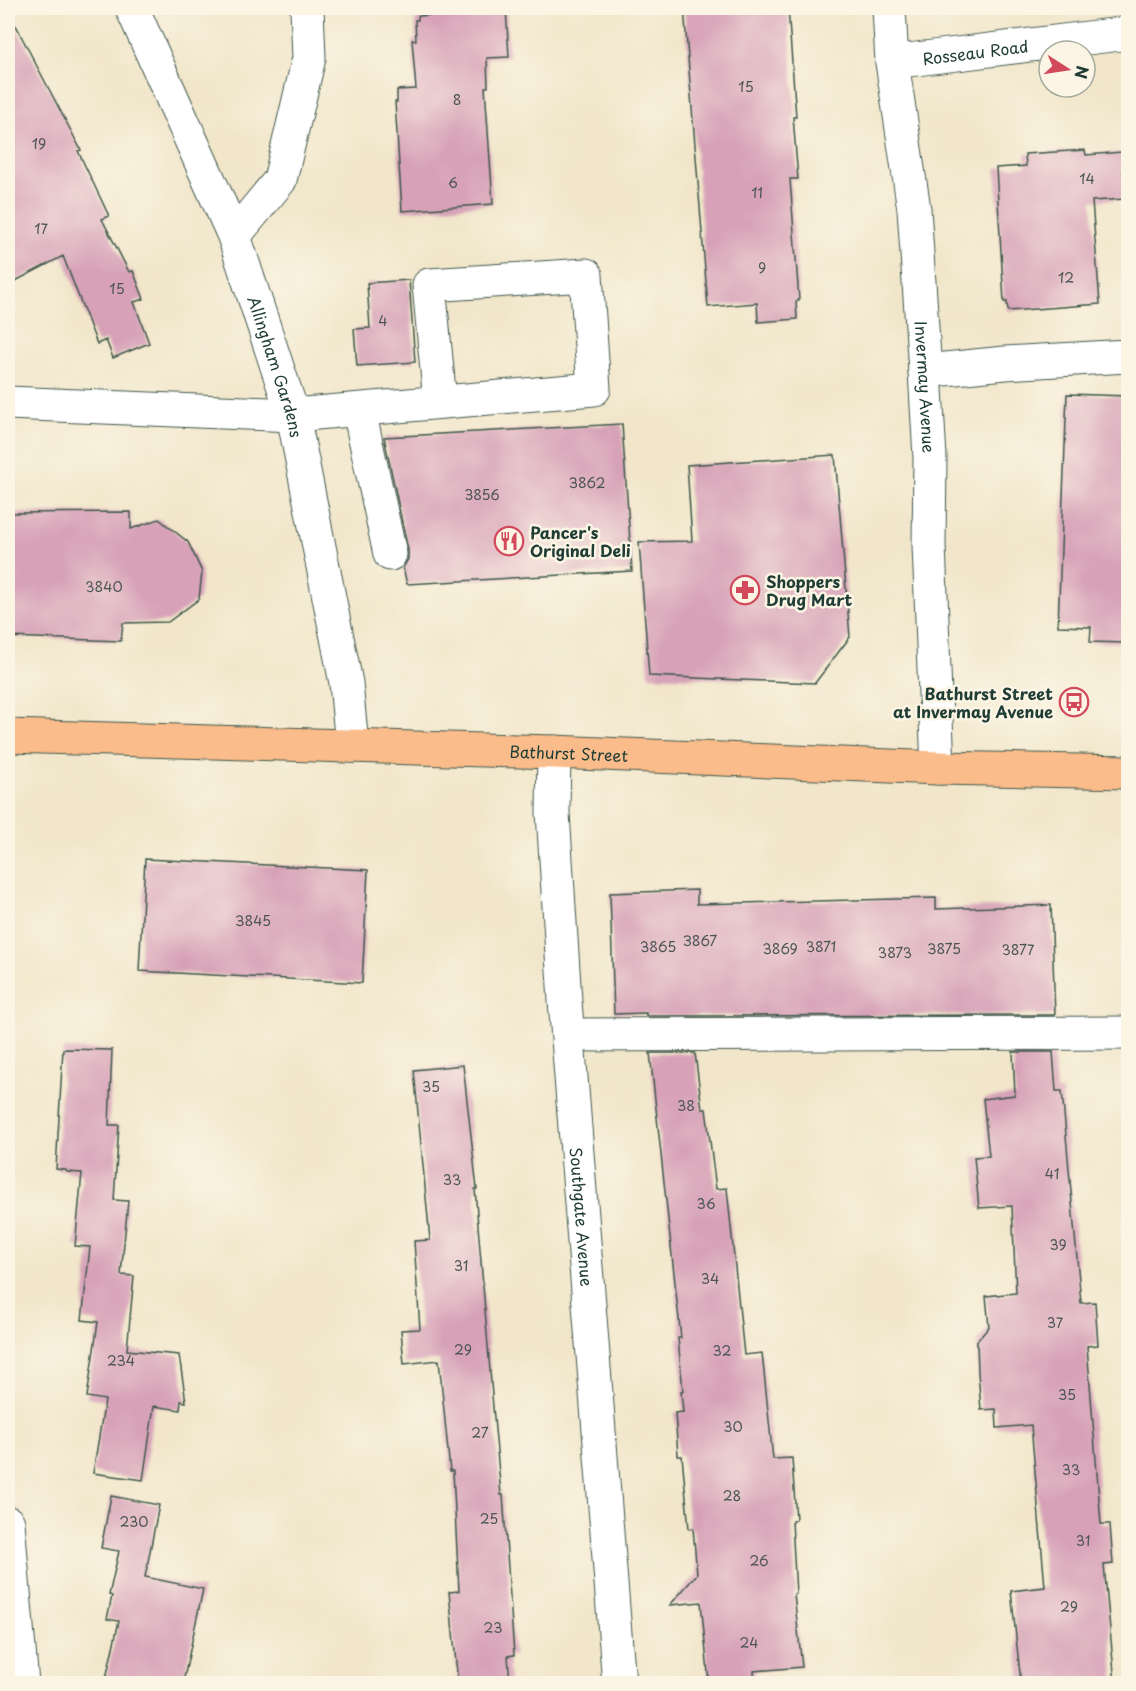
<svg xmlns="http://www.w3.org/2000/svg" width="1136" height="1691" viewBox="0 0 1136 1691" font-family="'Playpen Sans',sans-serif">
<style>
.building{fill:#d7a2b8}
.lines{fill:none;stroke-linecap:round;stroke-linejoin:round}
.minor-casing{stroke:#3e564a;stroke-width:35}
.major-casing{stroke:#3e564a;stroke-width:35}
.minor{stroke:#fff;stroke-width:33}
.major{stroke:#fabc8b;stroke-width:33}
.labels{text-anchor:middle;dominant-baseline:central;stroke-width:5;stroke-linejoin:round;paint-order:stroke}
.number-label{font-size:14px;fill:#4d5655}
.street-label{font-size:16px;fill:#1f3d34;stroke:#fcf5e5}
.poi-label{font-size:16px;font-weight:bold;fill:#1f3d34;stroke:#fcf5e5;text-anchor:start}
</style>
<rect width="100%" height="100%" fill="#fcf5e5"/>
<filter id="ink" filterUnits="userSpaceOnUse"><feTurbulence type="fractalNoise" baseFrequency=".0167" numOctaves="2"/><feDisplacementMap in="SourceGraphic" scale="12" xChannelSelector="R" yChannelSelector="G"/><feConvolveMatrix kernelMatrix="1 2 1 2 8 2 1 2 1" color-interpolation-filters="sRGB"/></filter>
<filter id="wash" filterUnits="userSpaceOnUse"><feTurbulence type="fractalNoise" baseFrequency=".008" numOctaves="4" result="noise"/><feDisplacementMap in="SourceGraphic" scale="24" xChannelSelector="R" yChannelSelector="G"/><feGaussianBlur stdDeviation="1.35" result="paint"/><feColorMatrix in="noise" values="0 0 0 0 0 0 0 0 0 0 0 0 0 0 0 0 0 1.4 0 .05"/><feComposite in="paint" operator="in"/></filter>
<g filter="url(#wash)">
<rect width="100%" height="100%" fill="#f1e6ca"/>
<g id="blocks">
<path class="building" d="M470,8H506L509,57L487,58L488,87H485L493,204L402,211L395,102H397V90L416,89L412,40H416L415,20H418V16L471,12Z
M684,8H788L796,117H793L798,179H790L799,300L796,301L797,319L758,322L757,303L708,307Z
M8,11L81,150L78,151L109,216L102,219L129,272L133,271L144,299L134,302L149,343L113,358L106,340L97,344L63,256L8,285Z
M1085,150L1086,155L1122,152L1125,199L1092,201L1100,304L1008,311L1007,302H1004L996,168L1026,166L1025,154Z
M409,280L415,362L357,366L354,329L370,328L367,283Z
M1067,394L1128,396V643L1090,642L1091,627L1058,626Z
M622,424L632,571L407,584L403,568L408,559V550L384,437Z
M835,455L850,637L815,683L649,676L639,542L692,541L687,465Z
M131,512V529L159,519L188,542L202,572L199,599L168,622L123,623L121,641L8,637V513Z
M145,859L368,870L362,983L139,971Z
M697,890V904L936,898V909L1051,905L1055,1015L646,1016V1013L614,1014L610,893Z
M63,1049L112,1050L109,1125H119L114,1200L128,1201L121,1275L134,1276L127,1350L179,1355L186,1402L181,1401L180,1410L154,1406L143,1480L93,1473L105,1400L87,1397L98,1322L82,1320L90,1247L75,1246L82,1173L67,1172L66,1170L56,1169Z
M1013,1052H1053L1056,1091H1062L1081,1303L1095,1302L1098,1345L1087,1346L1101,1524H1110L1113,1564L1104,1565L1115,1683H1021L1011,1591L1045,1587L1031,1425L997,1428L996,1409L981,1410L978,1372L977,1341L989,1327L986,1296L1016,1293L1012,1206L979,1208L974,1157L989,1156L983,1099L1015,1095Z
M650,1053H695L702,1109H706L716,1189L727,1188L744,1355L762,1353L773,1459L792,1458L796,1520L792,1521L796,1594H794L802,1667L754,1671L755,1683H709L701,1602L670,1605L697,1574L693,1528L689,1529L682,1456H678L675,1413L683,1412L681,1391H683L678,1338H681Z
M463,1065L477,1189H475L493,1407L501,1495H503L514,1655L508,1656L510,1683H458L449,1592L459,1591L453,1471H450L439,1360L404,1364L401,1330L420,1329L414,1241L430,1240L414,1070Z
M111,1496L159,1505L145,1577L203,1589L183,1683H105L119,1621L107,1619L112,1596L109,1595L119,1551L101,1548Z"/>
</g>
</g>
<g filter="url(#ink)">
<use href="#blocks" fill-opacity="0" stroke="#3e564a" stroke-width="1.5"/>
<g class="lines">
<g class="minor-casing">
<g id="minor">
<path id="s1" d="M132,8L234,236L293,415L346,683L352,746"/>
<path id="s2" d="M889,8L892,62L914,209L925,371L930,458L929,545L938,768"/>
<path id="s3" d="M892,62L1128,33"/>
<path d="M234,236L280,180L309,58L307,8"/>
<path d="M925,371L1005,363L1128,356"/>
<path d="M8,403L293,415L594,389L586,275L429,285L440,402"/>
<path d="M359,410L390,554"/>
<path id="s4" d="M554,752L553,813L565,1001L619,1684"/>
<path d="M568,1035L1128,1033"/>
<path d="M8,1523L22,1684"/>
</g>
</g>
<g class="major-casing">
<g id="major">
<path id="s5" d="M8,736L554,752L938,768L1128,772"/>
</g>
</g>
<use href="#minor" class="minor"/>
<use href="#major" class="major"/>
</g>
</g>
<defs>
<g id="restaurant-ring" transform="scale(1.5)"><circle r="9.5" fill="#fcf5e5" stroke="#d1495b" stroke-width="1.5"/><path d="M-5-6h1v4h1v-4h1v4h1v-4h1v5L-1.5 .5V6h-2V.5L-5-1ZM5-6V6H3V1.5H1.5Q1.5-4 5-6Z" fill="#d1495b"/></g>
<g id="pharmacy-ring" transform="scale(1.5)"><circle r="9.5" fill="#fcf5e5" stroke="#d1495b" stroke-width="1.5"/><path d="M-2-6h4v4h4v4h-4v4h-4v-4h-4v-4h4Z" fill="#d1495b"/></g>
<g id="bus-ring" transform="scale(1.5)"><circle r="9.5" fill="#fcf5e5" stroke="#d1495b" stroke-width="1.5"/><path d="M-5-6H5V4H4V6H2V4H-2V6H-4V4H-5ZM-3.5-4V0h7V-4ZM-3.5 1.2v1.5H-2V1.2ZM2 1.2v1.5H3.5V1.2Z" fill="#d1495b"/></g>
</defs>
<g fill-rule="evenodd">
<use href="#restaurant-ring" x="509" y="541"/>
<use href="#pharmacy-ring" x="745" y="590"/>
<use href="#bus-ring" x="1074" y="702"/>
</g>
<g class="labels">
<g class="number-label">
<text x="746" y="86">15</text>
<text x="457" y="99">8</text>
<text x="39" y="143">19</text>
<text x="1087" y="178">14</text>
<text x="453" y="182">6</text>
<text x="757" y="192">11</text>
<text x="41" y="228">17</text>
<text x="762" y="267">9</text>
<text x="1066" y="277">12</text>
<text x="117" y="288">15</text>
<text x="383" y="320">4</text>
<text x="587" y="482">3862</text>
<text x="482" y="494">3856</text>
<text x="104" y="586">3840</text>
<text x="253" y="920">3845</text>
<text x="700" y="940">3867</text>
<text x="658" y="946">3865</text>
<text x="821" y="946">3871</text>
<text x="780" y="948">3869</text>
<text x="944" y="948">3875</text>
<text x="1018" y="949">3877</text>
<text x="895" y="952">3873</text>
<text x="431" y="1086">35</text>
<text x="686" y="1105">38</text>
<text x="1052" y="1173">41</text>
<text x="452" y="1179">33</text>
<text x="706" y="1203">36</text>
<text x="1058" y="1244">39</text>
<text x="461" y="1265">31</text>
<text x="710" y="1278">34</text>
<text x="1055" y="1322">37</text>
<text x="463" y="1349">29</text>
<text x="722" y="1350">32</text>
<text x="121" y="1360">234</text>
<text x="1067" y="1394">35</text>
<text x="733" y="1426">30</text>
<text x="480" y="1432">27</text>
<text x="1071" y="1469">33</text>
<text x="732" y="1495">28</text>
<text x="489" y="1518">25</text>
<text x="134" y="1521">230</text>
<text x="1083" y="1540">31</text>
<text x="759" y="1560">26</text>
<text x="1069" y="1606">29</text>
<text x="493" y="1627">23</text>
<text x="749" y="1642">24</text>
</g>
<g class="street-label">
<text stroke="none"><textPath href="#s3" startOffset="84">Rosseau Road</textPath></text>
<text stroke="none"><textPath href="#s1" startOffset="387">Allingham Gardens</textPath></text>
<text stroke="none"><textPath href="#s2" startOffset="381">Invermay Avenue</textPath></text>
<text stroke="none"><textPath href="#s5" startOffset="561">Bathurst Street</textPath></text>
<text stroke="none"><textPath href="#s4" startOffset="466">Southgate Avenue</textPath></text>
</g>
<g class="poi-label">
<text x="530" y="532">Pancer's<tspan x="530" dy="18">Original Deli</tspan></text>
<text x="766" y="581">Shoppers<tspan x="766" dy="18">Drug Mart</tspan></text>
<text x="1053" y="693" text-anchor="end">Bathurst Street<tspan x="1053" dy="18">at Invermay Avenue</tspan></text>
</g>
</g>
<rect width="1136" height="1691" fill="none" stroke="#fcf5e5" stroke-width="30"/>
<g transform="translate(1067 69) rotate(102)"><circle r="28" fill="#fcf5e5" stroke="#a4ab9e" stroke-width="1.5"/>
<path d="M0-4.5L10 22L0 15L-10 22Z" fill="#d1495b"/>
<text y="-9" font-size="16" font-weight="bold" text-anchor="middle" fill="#1f3d34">N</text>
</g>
</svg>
